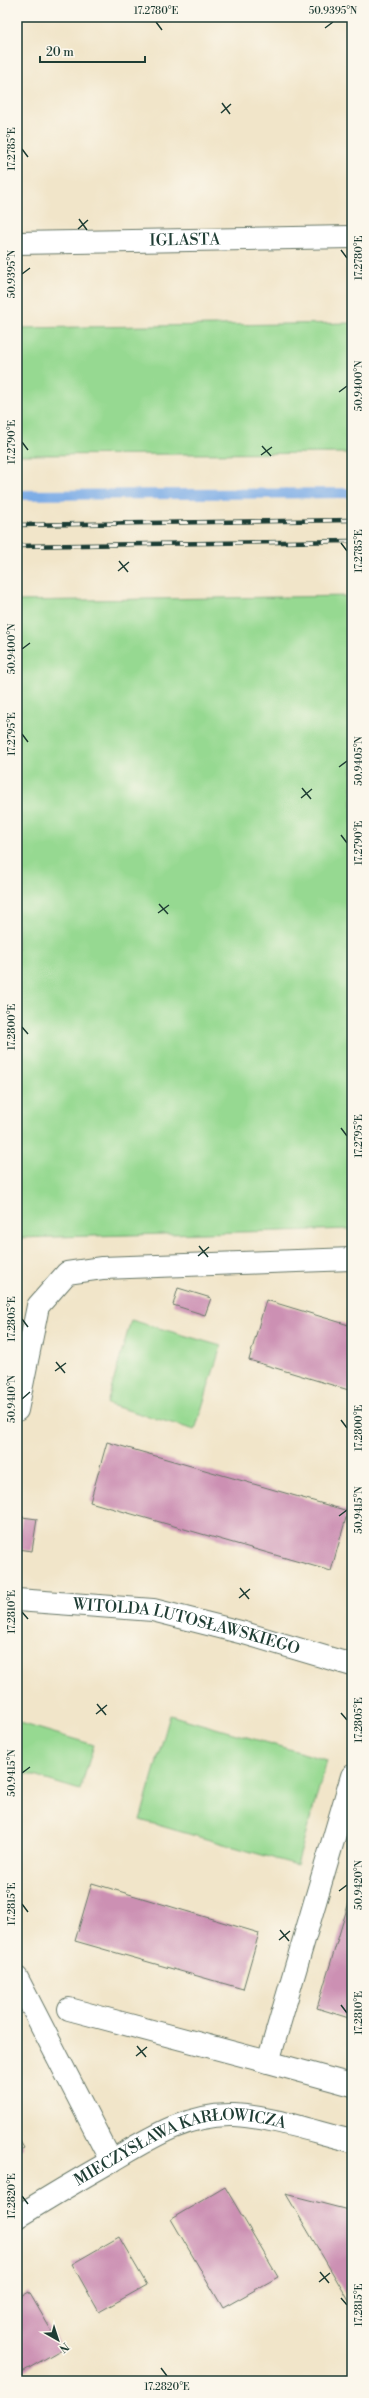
<svg xmlns="http://www.w3.org/2000/svg" width="369" height="2398" viewBox="0 0 369 2398" font-family="'Libre Bodoni',serif">
<style>
.green{fill:#96d991;stroke:#5a8b62}
.lines{fill:none;stroke-linecap:round;stroke-linejoin:round}
.stream{stroke:#7cace6;stroke-width:10}
.building{fill:#cc90b3}
.minor-casing{stroke:#687868;stroke-width:24}
.minor{stroke:#fff;stroke-width:22}
.rail-casing{stroke:#1f3d34;stroke-width:4.5}
.rail{stroke:#fbf7ec;stroke-width:3;stroke-dasharray:9;stroke-linecap:butt}
.ticks{fill:none;stroke:#1f3d34;stroke-width:1.5}
.labels{text-anchor:middle;dominant-baseline:central;stroke-width:4;stroke-linejoin:round;paint-order:stroke}
.street-label{font-size:16px;fill:#1f3d34;stroke:#fbf7ec}
.neatline{fill:none;stroke:#1f3d34;stroke-width:1.5}
.ticks-label{font-size:10px;text-anchor:middle;fill:#1f3d34}
</style>
<rect width="100%" height="100%" fill="#fbf7ec"/>
<filter id="ink" filterUnits="userSpaceOnUse"><feTurbulence type="fractalNoise" baseFrequency=".025" numOctaves="2"/><feDisplacementMap in="SourceGraphic" scale="8" xChannelSelector="R" yChannelSelector="G"/><feConvolveMatrix kernelMatrix="1 2 1 2 8 2 1 2 1" color-interpolation-filters="sRGB"/></filter>
<filter id="wash" filterUnits="userSpaceOnUse"><feTurbulence type="fractalNoise" baseFrequency=".012" numOctaves="4" result="noise"/><feDisplacementMap in="SourceGraphic" scale="16" xChannelSelector="R" yChannelSelector="G"/><feGaussianBlur stdDeviation="0.9" result="paint"/><feColorMatrix in="noise" values="0 0 0 0 0 0 0 0 0 0 0 0 0 0 0 0 0 1.4 0 .05"/><feComposite in="paint" operator="in"/></filter>
<g filter="url(#wash)">
<rect width="100%" height="100%" fill="#f1e5c9"/>
<path class="green" d="M352,323V453L17,455V328Z
M352,596V1229L17,1238V601Z
M131,1320L221,1346L195,1430L107,1404Z
M170,1715L327,1760L297,1865L140,1820Z
M17,1722L94,1745L80,1790L17,1771Z"/>
<g class="lines">
<path class="stream" d="M17,495L352,493"/>
</g>
<g id="blocks">
<path class="building" d="M178,1288L211,1298L205,1315L173,1305Z
M266,1300L352,1326V1391L249,1360Z
M107,1442L348,1511L331,1571L90,1502Z
M22,1517L37,1519L32,1551L17,1549Z
M92,1883L259,1933L243,1989L75,1941Z
M352,1892V2019L317,2008Z
M17,2136L24,2148L17,2152Z
M225,2187L278,2277L223,2308L171,2219Z
M286,2194L352,2211V2306Z
M119,2237L147,2285L99,2312L72,2264Z
M29,2292L62,2349L17,2375V2299Z"/>
</g>
</g>
<g filter="url(#ink)">
<use href="#blocks" fill-opacity="0" stroke="#687868" stroke-width="1"/>
<g class="lines">
<g class="minor-casing">
<g id="minor">
<path id="s1" d="M17,243L352,237"/>
<path d="M17,1410L38,1306L67,1273L102,1268L352,1259"/>
<path id="s2" d="M17,1600L153,1610L244,1633L352,1665"/>
<path d="M17,1978L111,2161"/>
<path d="M69,2009L268,2062L352,1776"/>
<path d="M268,2062L352,2085"/>
<path id="s3" d="M17,2217C46,2199 76,2181 106,2164C145,2141 186,2113 234,2115C273,2117 314,2132 352,2141"/>
</g>
</g>
<use href="#minor" class="minor"/>
<g class="rail-casing">
<path id="rail" d="M17,525L352,520
M17,546L352,541"/>
</g>
<use href="#rail" class="rail"/>
</g>
</g>
<path class="ticks" d="M156,22L162,30M325,28L333,22M222,103L230,114M221,113L231,104M22,149L28,157M79,219L87,230M78,229L88,220M341,250L347,258M22,274L30,268M339,392L347,386M22,442L28,450M262,446L271,456M261,455L272,447M341,543L347,551M119,561L128,572M118,571L129,562M22,649L30,643M22,734L28,742M339,767L347,761M302,788L311,799M301,798L312,789M341,835L347,843M159,904L168,914M158,913L169,905M22,1027L28,1034M341,1128L347,1136M199,1246L208,1257M198,1256L209,1247M22,1319L28,1327M56,1362L65,1373M55,1371L66,1363M22,1399L30,1392M341,1420L347,1428M339,1516L347,1510M240,1588L249,1599M239,1598L250,1589M22,1612L28,1619M97,1704L106,1715M341,1713L347,1720M96,1714L107,1705M22,1773L30,1767M339,1891L347,1885M22,1904L28,1912M280,1930L289,1941M279,1940L290,1931M341,2005L347,2013M137,2046L146,2057M136,2056L147,2047M22,2196L28,2204M320,2272L329,2283M319,2282L330,2273M341,2298L347,2305M161,2368L167,2376"/>
<g class="labels">
<g class="street-label">
<text stroke="none"><textPath href="#s1" startOffset="168">IGLASTA</textPath></text>
<text stroke="none"><textPath href="#s2" startOffset="172">WITOLDA LUTOSŁAWSKIEGO</textPath></text>
<text stroke="none"><textPath href="#s3" startOffset="182">MIECZYSŁAWA KARŁOWICZA</textPath></text>
</g>
</g>
<rect width="369" height="2398" fill="none" stroke="#fbf7ec" stroke-width="44"/>
<g transform="translate(58 2340) rotate(141)" stroke="#fbf7ec" stroke-width="3" paint-order="stroke">
<path d="M0-3L7 15L0 10L-7 15Z" fill="#1f3d34"/>
<text y="-6" font-size="11" font-weight="bold" text-anchor="middle" fill="#1f3d34">N</text>
</g>
<path d="M40 56v6h105v-6" fill="none" stroke="#1f3d34" stroke-width="2"/>
<text x="46" y="56" font-size="12" fill="#1f3d34" stroke="#fbf7ec" stroke-width="3" paint-order="stroke">20 m</text>
<rect x="22" y="22" width="325" height="2354" class="neatline"/>
<g class="ticks-label">
<text x="156" y="14">17.2780°E</text>
<text x="333" y="14">50.9395°N</text>
<text transform="translate(11 149) rotate(-90)" y="4">17.2785°E</text>
<text transform="translate(358 258) rotate(-90)" y="4">17.2780°E</text>
<text transform="translate(11 274) rotate(-90)" y="4">50.9395°N</text>
<text transform="translate(358 386) rotate(-90)" y="4">50.9400°N</text>
<text transform="translate(11 442) rotate(-90)" y="4">17.2790°E</text>
<text transform="translate(358 551) rotate(-90)" y="4">17.2785°E</text>
<text transform="translate(11 649) rotate(-90)" y="4">50.9400°N</text>
<text transform="translate(11 734) rotate(-90)" y="4">17.2795°E</text>
<text transform="translate(358 761) rotate(-90)" y="4">50.9405°N</text>
<text transform="translate(358 843) rotate(-90)" y="4">17.2790°E</text>
<text transform="translate(11 1027) rotate(-90)" y="4">17.2800°E</text>
<text transform="translate(358 1136) rotate(-90)" y="4">17.2795°E</text>
<text transform="translate(11 1319) rotate(-90)" y="4">17.2805°E</text>
<text transform="translate(11 1399) rotate(-90)" y="4">50.9410°N</text>
<text transform="translate(358 1428) rotate(-90)" y="4">17.2800°E</text>
<text transform="translate(358 1510) rotate(-90)" y="4">50.9415°N</text>
<text transform="translate(11 1612) rotate(-90)" y="4">17.2810°E</text>
<text transform="translate(358 1720) rotate(-90)" y="4">17.2805°E</text>
<text transform="translate(11 1773) rotate(-90)" y="4">50.9415°N</text>
<text transform="translate(358 1885) rotate(-90)" y="4">50.9420°N</text>
<text transform="translate(11 1904) rotate(-90)" y="4">17.2815°E</text>
<text transform="translate(358 2013) rotate(-90)" y="4">17.2810°E</text>
<text transform="translate(11 2196) rotate(-90)" y="4">17.2820°E</text>
<text transform="translate(358 2305) rotate(-90)" y="4">17.2815°E</text>
<text x="167" y="2390">17.2820°E</text>
</g>
</svg>
